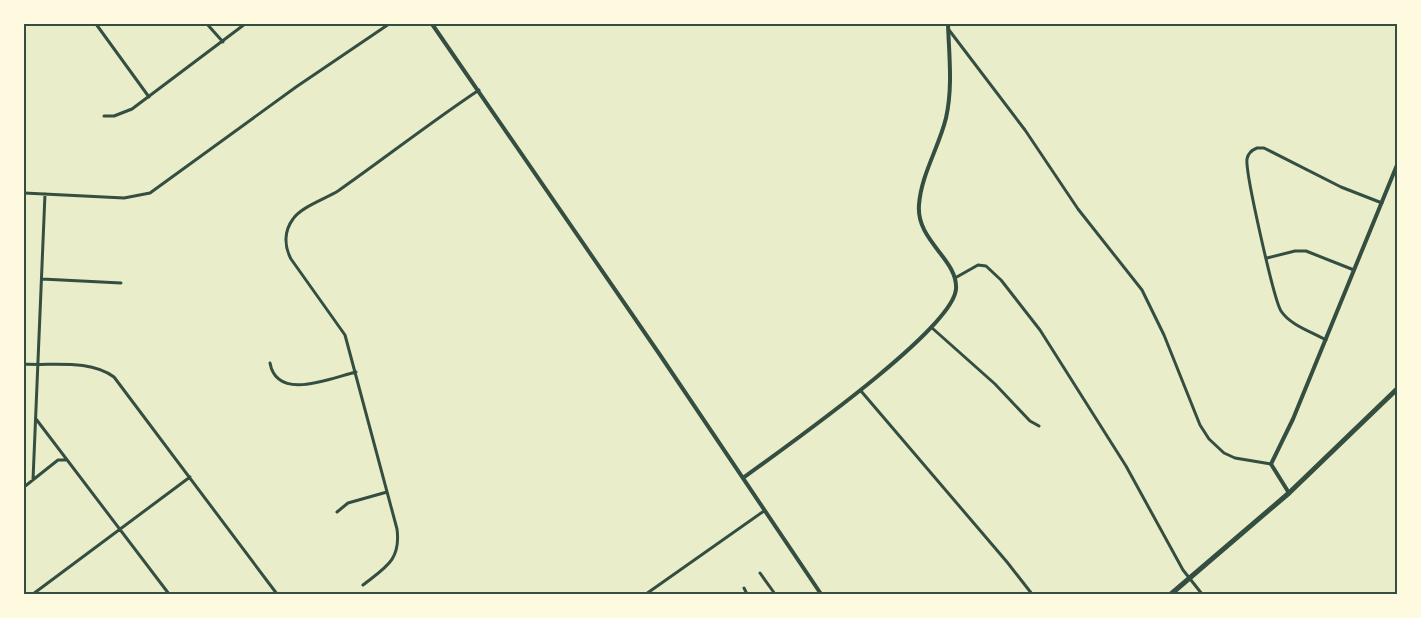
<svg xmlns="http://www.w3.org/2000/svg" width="1421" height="618" viewBox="0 0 1421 618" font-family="Manrope,sans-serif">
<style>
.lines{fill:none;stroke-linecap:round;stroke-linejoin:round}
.minor{stroke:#344e41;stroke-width:3}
.tertiary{stroke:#344e41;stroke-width:4}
.primary{stroke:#344e41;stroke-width:5}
.neatline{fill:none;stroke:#344e41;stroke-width:2}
</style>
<rect width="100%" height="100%" fill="#e9edc9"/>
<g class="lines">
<path class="minor" d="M96,24L149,97
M207,24L223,42
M949,30L1025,130L1078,209L1142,290L1164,335L1200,425L1209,439L1224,453L1235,458L1271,464
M104,116H114L132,109L245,24
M24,193L124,198L150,193L296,87L389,24
M1267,258L1295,251H1306L1354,270
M955,278L978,265L986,266L1001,280L1040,330L1126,466L1183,570L1202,594
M42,279L121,283
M931,327L995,384L1030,421L1039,426
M1326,340C1312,332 1290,325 1281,311C1274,300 1245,172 1247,159C1248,153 1252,150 1257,148H1264L1341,187L1382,203
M270,363C277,402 331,378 356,372
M24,364C53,366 89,359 114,377L277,594
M861,391L1007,562L1032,594
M36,419L169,594
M33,480L45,194
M24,487L58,460H66
M337,512L348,503L387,492
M760,573L775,594
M363,585C386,567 401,560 397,529L345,335L291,259C284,246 284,231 293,219C301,207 325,199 338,191C385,158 431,122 479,90
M744,588L747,594
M33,594L190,477
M646,594L764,511"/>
<path class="tertiary" d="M432,24L658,352L821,594
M743,478C781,450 953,330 956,289C958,259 916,241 919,205C921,175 939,147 946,118C953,87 949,55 948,24
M1289,493L1271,464L1293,419L1397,165"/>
<path class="primary" d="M1171,594L1289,493L1397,389"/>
</g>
<rect width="1421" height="618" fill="none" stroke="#fefae0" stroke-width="50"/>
<rect x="25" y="25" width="1371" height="568" class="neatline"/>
</svg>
